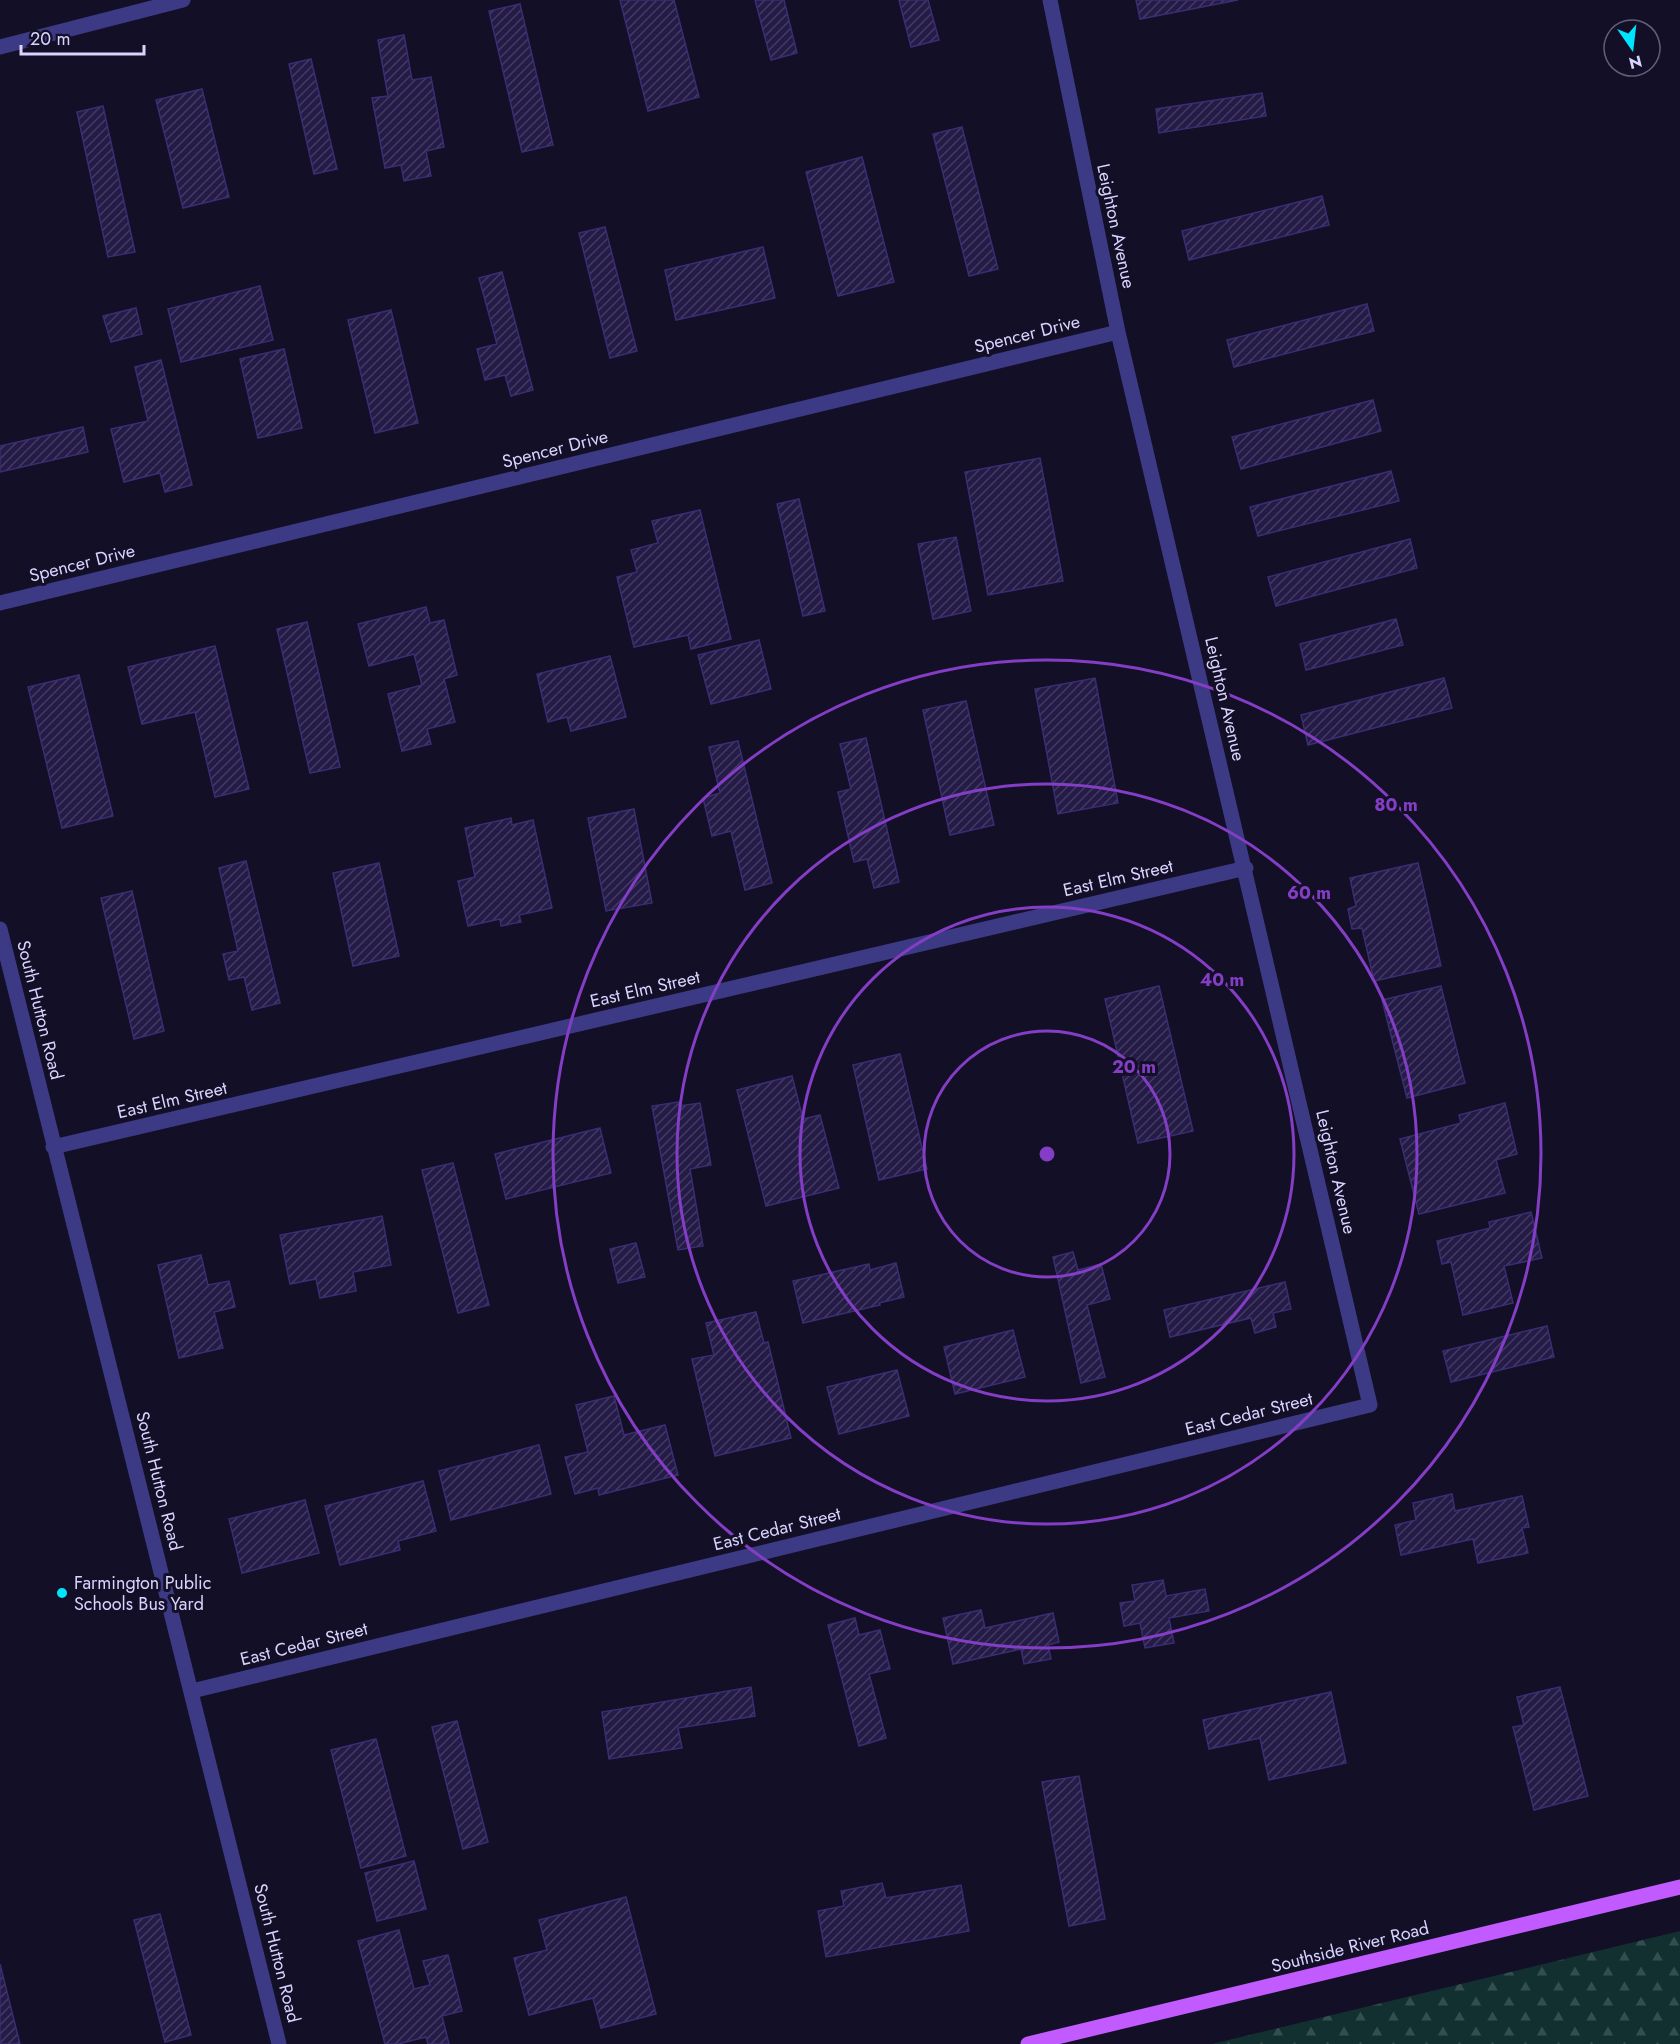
<svg xmlns="http://www.w3.org/2000/svg" width="1680" height="2044" viewBox="0 0 1680 2044" font-family="Jost,sans-serif">
<style>
.forest{fill:url(#forest-firs)}
.building{fill:url(#building-hatch);stroke:#3b2d73;stroke-width:1.5}
.lines{fill:none;stroke-linecap:round;stroke-linejoin:round}
.minor{stroke:#3d3a85;stroke-width:15}
.major{stroke:#c25bff;stroke-width:15}
.ring{fill:none;stroke:#843dc5;stroke-width:3}
.poi-dot{fill:#00e5ff;stroke:#130f26;stroke-width:2}
.labels{text-anchor:middle;dominant-baseline:central;stroke-width:6;stroke-linejoin:round;paint-order:stroke}
.street-label{font-size:18px;fill:#d9d4ff;stroke:#130f26}
.poi-label{font-size:18px;fill:#d9d4ff;stroke:#130f26;text-anchor:start}
.centre{fill:#843dc5;stroke:#130f26;stroke-width:3}
.ring-label{font-size:18px;text-anchor:middle;font-weight:bold;fill:#843dc5;stroke:#130f26;stroke-width:6;stroke-linejoin:round;paint-order:stroke}
</style>
<defs>
<pattern id="forest-firs" width="22" height="20" patternUnits="userSpaceOnUse" patternTransform="scale(1.5)"><rect width="22" height="20" fill="#12302f"/><path d="M5 1l3.5 6h-7zM16 11l3.5 6h-7z" fill="#344d4e"/></pattern>
<pattern id="building-hatch" width="6" height="6" patternUnits="userSpaceOnUse" patternTransform="scale(1.5)"><rect width="6" height="6" fill="#241b47"/><path d="M-1 1l2-2M0 6l6-6M5 7l2-2" fill="none" stroke="#433b63"/></pattern>
</defs>
<rect width="100%" height="100%" fill="#130f26"/>
<path class="forest" d="M1680,1931V2044H1212Z"/>
<path class="building" d="M620,0H674L699,97L648,111Z
M755,0H784L797,53L771,60Z
M899,0H928L939,40L911,47Z
M1136,0H1238L1140,19Z
M520,4L553,145L522,152L489,11Z
M404,35L412,80L431,77L444,147L426,151L431,176L404,181L401,165L385,168L372,98L388,96L378,40Z
M311,59L337,169L314,174L289,64Z
M202,89L229,197L183,208L156,100Z
M1262,93L1266,116L1159,133L1156,109Z
M103,106L135,252L108,257L77,112Z
M962,127L998,269L969,276L933,134Z
M862,157L894,282L838,296L806,172Z
M1322,196L1329,225L1189,260L1182,231Z
M605,227L637,351L610,358L579,233Z
M763,247L775,298L676,320L665,270Z
M502,272L533,390L511,396L505,375L485,380L477,349L497,344L479,278Z
M260,286L273,340L181,362L168,309Z
M1367,304L1374,331L1234,367L1227,340Z
M136,308L142,334L111,342L103,316Z
M391,310L418,423L375,433L348,320Z
M284,349L302,428L258,438L240,359Z
M161,360L192,485L165,492L160,473L124,482L111,429L148,421L135,367Z
M1373,400L1381,431L1241,469L1232,437Z
M83,427L88,452L0,472V446Z
M1040,458L1063,581L988,595L965,472Z
M1391,471L1399,501L1258,536L1250,507Z
M799,499L825,611L803,616L777,504Z
M700,510L731,639L691,649L688,635L634,647L617,577L637,572L631,550L658,543L652,521Z
M956,537L971,611L933,619L918,544Z
M1410,539L1417,568L1276,606L1268,577Z
M426,607L430,623L444,620L457,675L444,679L455,722L427,729L431,744L402,751L388,694L422,685L414,654L369,666L358,624Z
M1396,619L1403,645L1306,670L1300,644Z
M307,622L340,767L310,773L277,629Z
M759,640L771,689L711,704L698,655Z
M215,646L249,789L215,797L195,712L142,724L128,667Z
M610,656L626,717L571,731L567,717L548,722L537,674Z
M79,675L113,816L62,828L28,687Z
M1095,678L1118,803L1058,814L1035,689Z
M1444,678L1452,708L1308,745L1301,715Z
M966,701L994,825L950,835L923,710Z
M866,738L899,882L874,888L867,859L854,862L838,792L851,789L840,744Z
M738,741L772,883L745,890L731,831L712,836L703,798L720,793L709,747Z
M634,809L652,903L606,911L588,818Z
M511,818L512,825L533,820L552,908L519,915L521,922L501,926L500,919L468,926L458,881L475,877L465,828Z
M246,861L280,1003L252,1010L244,977L229,980L223,954L238,951L219,868Z
M379,863L399,956L353,966L333,873Z
M1418,863L1441,966L1374,981L1362,928L1352,929L1348,909L1356,906L1350,878Z
M132,891L164,1031L134,1039L101,898Z
M1159,986L1193,1131L1138,1143L1105,999Z
M1441,986L1465,1083L1407,1098L1382,1000Z
M900,1054L927,1169L879,1180L853,1065Z
M792,1076L803,1119L820,1115L839,1188L766,1206L737,1090Z
M678,1102L679,1106L700,1103L711,1165L690,1169L703,1246L678,1250L652,1106Z
M1505,1103L1517,1154L1496,1160L1505,1193L1419,1214L1400,1139L1461,1123L1459,1115Z
M600,1128L611,1173L506,1199L495,1154Z
M453,1163L489,1305L458,1313L422,1170Z
M1531,1212L1542,1258L1504,1266L1513,1303L1463,1315L1451,1262L1442,1264L1437,1241L1490,1228L1489,1222Z
M382,1216L391,1265L353,1272L356,1291L320,1298L316,1279L290,1284L280,1235Z
M636,1243L645,1277L618,1283L610,1249Z
M1073,1252L1078,1270L1101,1264L1110,1299L1087,1305L1105,1377L1081,1383L1053,1257Z
M201,1255L208,1285L229,1281L235,1307L214,1312L223,1348L179,1358L158,1265Z
M896,1263L904,1297L879,1303L880,1305L803,1323L793,1281L869,1264L870,1270Z
M1285,1282L1291,1309L1273,1313L1276,1327L1255,1333L1251,1318L1170,1337L1164,1310Z
M756,1312L764,1343L768,1342L791,1438L715,1456L692,1359L714,1355L706,1323Z
M1547,1326L1554,1357L1451,1382L1443,1351Z
M1013,1330L1025,1377L955,1394L944,1347Z
M897,1370L909,1416L839,1434L827,1387Z
M614,1396L624,1435L665,1425L678,1475L599,1495L598,1488L575,1494L565,1457L588,1452L576,1405Z
M539,1445L551,1494L451,1520L439,1471Z
M423,1481L436,1531L398,1541L400,1550L340,1565L325,1506Z
M1452,1494L1455,1511L1522,1496L1529,1527L1522,1528L1528,1553L1478,1563L1473,1539L1401,1555L1395,1525L1416,1520L1413,1503Z
M305,1500L319,1553L242,1573L229,1519Z
M1163,1580L1166,1596L1205,1589L1209,1611L1169,1618L1174,1643L1145,1648L1140,1623L1124,1626L1120,1603L1135,1601L1132,1585Z
M981,1610L985,1628L1053,1613L1059,1642L1048,1645L1051,1659L1024,1664L1021,1649L953,1664L943,1618Z
M855,1618L859,1635L880,1630L890,1669L869,1674L886,1738L859,1746L828,1625Z
M751,1687L755,1716L678,1728L682,1748L609,1759L602,1712Z
M1560,1687L1588,1796L1534,1810L1513,1727L1524,1725L1517,1697Z
M1331,1692L1346,1763L1269,1780L1260,1738L1209,1749L1203,1720Z
M457,1721L488,1842L463,1849L432,1727Z
M376,1739L406,1856L361,1868L331,1750Z
M1079,1776L1105,1919L1069,1926L1042,1782Z
M414,1861L426,1909L377,1921L365,1873Z
M882,1883L886,1898L961,1885L969,1931L826,1957L818,1911L844,1906L841,1891Z
M626,1897L656,2014L601,2028L593,1998L529,2015L514,1958L547,1950L539,1920Z
M160,1914L191,2035L165,2042L134,1920Z
M399,1930L414,1989L430,1985L423,1961L448,1955L462,2011L442,2016L449,2044H428L426,2037L398,2044H385L358,1941Z
M0,1964L20,2044H0Z"/>
<g class="lines">
<path class="minor" d="M0,47L183,0
M0,603L1118,332
M0,929C91,1301 188,1672 279,2044
M53,1147L1246,868
M192,1691L1370,1405L1118,332L1050,0"/>
<path class="major" d="M1028,2044L1680,1887"/>
</g>
<g class="ring">
<circle cx="1047" cy="1154" r="123"/>
<circle cx="1047" cy="1154" r="247"/>
<circle cx="1047" cy="1154" r="370"/>
<circle cx="1047" cy="1154" r="494"/>
</g>
<circle class="poi-dot" cx="62" cy="1593" r="6"/>
<g class="labels">
<g class="street-label">
<text transform="translate(1116 226) rotate(78)">Leighton Avenue</text>
<text transform="translate(1027 334) rotate(-14)">Spencer Drive</text>
<text transform="translate(555 449) rotate(-14)">Spencer Drive</text>
<text transform="translate(82 563) rotate(-14)">Spencer Drive</text>
<text transform="translate(1225 699) rotate(77)">Leighton Avenue</text>
<text transform="translate(1118 878) rotate(-13)">East Elm Street</text>
<text transform="translate(645 989) rotate(-13)">East Elm Street</text>
<text transform="translate(40 1010) rotate(76)">South Hutton Road</text>
<text transform="translate(172 1100) rotate(-13)">East Elm Street</text>
<text transform="translate(1336 1172) rotate(77)">Leighton Avenue</text>
<text transform="translate(1249 1414) rotate(-14)">East Cedar Street</text>
<text transform="translate(159 1481) rotate(76)">South Hutton Road</text>
<text transform="translate(777 1529) rotate(-14)">East Cedar Street</text>
<text transform="translate(304 1644) rotate(-14)">East Cedar Street</text>
<text transform="translate(1350 1947) rotate(-14)">Southside River Road</text>
<text transform="translate(277 1953) rotate(76)">South Hutton Road</text>
</g>
<g class="poi-label">
<text x="74" y="1583">Farmington Public<tspan x="74" dy="21">Schools Bus Yard</tspan></text>
</g>
</g>
<circle cx="1047" cy="1154" r="9" class="centre"/>
<g class="ring-label">
<text x="1396" y="811">80 m</text>
<text x="1309" y="899">60 m</text>
<text x="1222" y="986">40 m</text>
<text x="1134" y="1073">20 m</text>
</g>
<g transform="translate(1632 48) rotate(166)"><circle r="28" fill="#130f26" stroke="#625e7d" stroke-width="1.5"/>
<path d="M0-4.5L10 22L0 15L-10 22Z" fill="#00e5ff"/>
<text y="-9" font-size="16" font-weight="bold" text-anchor="middle" fill="#d9d4ff">N</text>
</g>
<path d="M21 45v9h123v-9" fill="none" stroke="#d9d4ff" stroke-width="3"/>
<text x="30" y="45" font-size="18" fill="#d9d4ff" stroke="#130f26" stroke-width="4.5" paint-order="stroke">20 m</text>
</svg>
